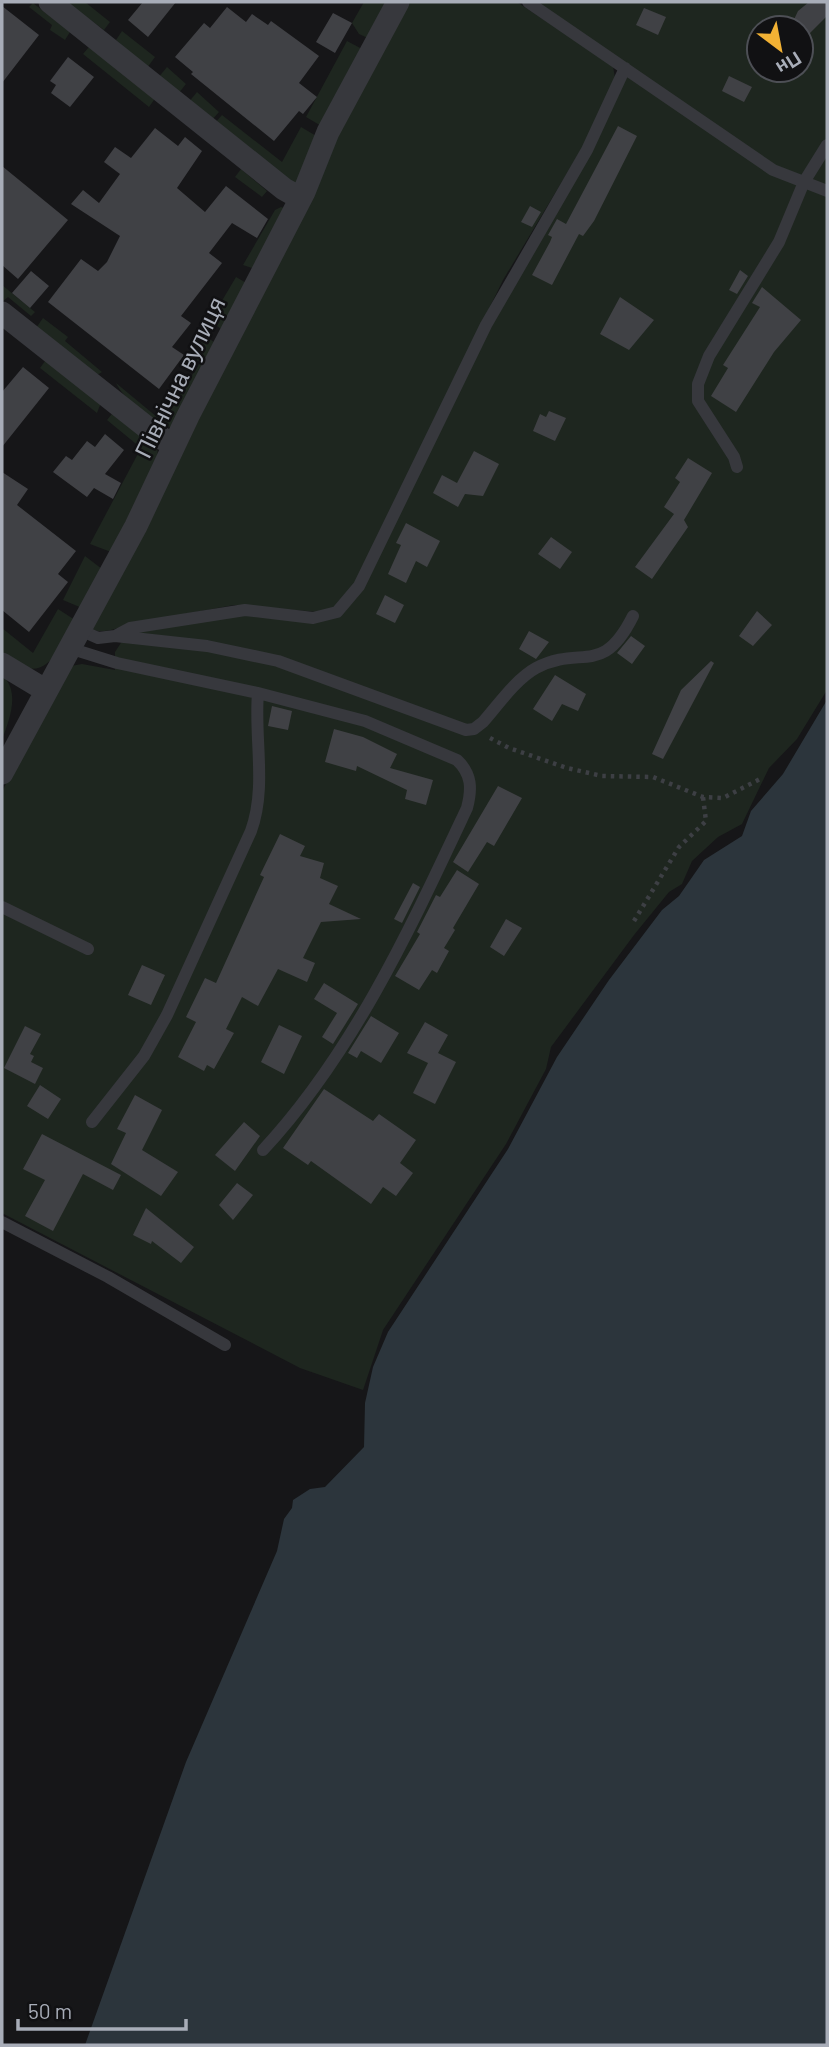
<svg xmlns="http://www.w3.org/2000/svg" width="829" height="2047" viewBox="0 0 829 2047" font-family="Barlow,sans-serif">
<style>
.green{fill:#1e261f;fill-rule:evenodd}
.water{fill:#2c353c}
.building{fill:#404145}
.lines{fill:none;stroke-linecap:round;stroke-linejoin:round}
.path{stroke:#3d3f44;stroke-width:4.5;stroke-dasharray:3.5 5;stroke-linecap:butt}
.lane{stroke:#37383d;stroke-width:12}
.street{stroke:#37383d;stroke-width:23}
.labels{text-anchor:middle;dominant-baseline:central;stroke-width:5;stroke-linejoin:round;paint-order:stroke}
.street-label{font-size:24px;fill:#a8adb8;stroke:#111113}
</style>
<rect width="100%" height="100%" fill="#161618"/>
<path class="green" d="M66,2H85L110,22L104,30Z
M364,2H390L370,39L359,34L352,23Z
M405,2H517L613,66L615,78L590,135L503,280L353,587L336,607L319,612L234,605L130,624C117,629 102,634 89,629L318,169Z
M536,2H827V690L797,739L769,768L742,824L718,837L692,861L682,884L669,892L634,935L551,1047L546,1069L506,1144L383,1330L363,1390L300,1368L2,1213V792L29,735L71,666L82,664L115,670V652L128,632L246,615H338L629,66ZM759,28H801V70H759Z
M33,3L70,32L65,40L50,30L52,25L29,7Z
M122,31L155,57L147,68L116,40Z
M347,41L364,50L323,127L306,117Z
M89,47L156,97L149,107L83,54Z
M167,67L186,84L178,94L158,78Z
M197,92L219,112L211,121L188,103Z
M222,115L282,162L301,127L318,137L295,185L214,124Z
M241,169L267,191L262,197L235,177Z
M281,207L284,208L255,269L243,265L275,210Z
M236,277L248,284L224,331L210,321Z
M2,285L35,312L31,316L8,297L2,302Z
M43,318L68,337L65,341L102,372L97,375L36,328Z
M202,334L217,344L171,427C154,426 123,398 116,383L163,422L199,364L189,356Z
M48,357L102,400L97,413L40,368Z
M115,410L157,447L158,457L111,552L90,544L141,448L107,420Z
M85,556L102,569L82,608L63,600Z
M58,609L75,620C65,637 52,675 26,668C18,666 9,658 2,654V628L33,653Z
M2,675C21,692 9,720 2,740Z"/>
<path class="water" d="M827,700V2045H85L186,1762L277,1551L284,1519L292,1508L293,1500L310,1489L325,1487L364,1447L365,1403L373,1367L388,1332L508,1149L557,1057L609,980L662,910L679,896L704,860L742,836L751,811L783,774Z"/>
<path class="building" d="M143,2H176L148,37L128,20Z
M809,2H827V16L801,42V28H790L798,11Z
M2,6L39,35L2,83Z
M227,7L246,22L252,14L268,25L271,21L319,56L299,83L317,97L303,114L299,111L274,141L191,74L193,72L175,57L204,23L210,28Z
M644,8L666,17L658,35L636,25Z
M333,13L352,23L335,53L316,42Z
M68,57L94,77L70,107L51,93L56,85L50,81Z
M729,76L752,87L744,102L722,91Z
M618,126L637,136L594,221L583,236L579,234L552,285L532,275L550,242L552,237L548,235L557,219L566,224Z
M155,128L178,146L185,137L202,151L177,188L205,212L226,186L268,219L257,238L232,223L209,253L222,263L181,316L191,323L172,347L184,355L159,389L48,302L81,259L98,271L107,262L120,236L71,204L83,190L99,203L120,174L104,162L115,147L131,158Z
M2,166L68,220L18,279L2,265Z
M530,206L541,212L532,227L521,222Z
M740,270L748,276L737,294L729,290Z
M31,271L49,286L30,308L12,293Z
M762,287L801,320L774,352L736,412L711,396L728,368L723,365L760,307L752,303Z
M620,297L654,320L629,350L600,334Z
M23,367L49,388L2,447V392Z
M549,411L566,418L555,441L533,431L540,414L546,417Z
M105,434L124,450L105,474L121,483L113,499L94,488L87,497L53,472L66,456L72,460L87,441L95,447Z
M474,451L499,464L483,496L465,494L458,507L433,493L442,475L457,483Z
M688,458L712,473L684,520L688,527L652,579L635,567L674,514L664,507L680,482L675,478Z
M2,472L28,489L17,505L76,551L58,574L68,582L29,632L2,610Z
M406,523L440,541L427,567L416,561L406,583L388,574L401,545L396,543Z
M551,537L572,552L560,569L538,554Z
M385,595L404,605L395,623L376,614Z
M757,611L772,625L753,646L739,636Z
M529,631L549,642L536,659L519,649Z
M631,636L645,646L632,664L617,653Z
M711,661L714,663L663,759L652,754L681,690Z
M555,675L586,694L578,711L562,704L552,721L533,709Z
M272,706L292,711L288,730L268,726Z
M334,729L363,737L397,754L390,768L433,780L426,805L405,799L407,790L357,766L356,771L325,762Z
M498,786L522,798L494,846L487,842L468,872L453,862Z
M280,834L305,846L300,856L324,863L320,878L338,886L329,904L361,919L321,922L303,958L315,963L307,982L278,969L258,1006L242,997L226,1029L234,1033L214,1069L207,1065L204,1071L178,1057L196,1022L186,1017L205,978L216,983L264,877L260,875Z
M457,870L479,884L453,928L455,930L444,948L449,951L437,973L432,970L419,990L395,976L420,934L417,932L436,895L440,897Z
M413,883L420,887L402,923L394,919Z
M506,919L522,928L504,956L490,947Z
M142,965L165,975L151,1005L128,995Z
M324,983L358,1004L333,1044L322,1037L337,1013L314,999Z
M371,1016L399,1033L381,1063L361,1051L357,1058L348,1053Z
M425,1022L448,1035L438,1053L456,1062L435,1104L413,1093L428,1063L407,1053Z
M279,1025L302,1036L284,1074L261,1062Z
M25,1026L41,1034L30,1054L34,1056L31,1062L43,1068L35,1084L4,1068Z
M40,1085L61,1099L48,1119L27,1106Z
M324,1089L373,1121L379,1114L416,1140L400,1163L413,1173L396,1196L383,1187L371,1204L311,1161L308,1165L283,1148Z
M135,1095L162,1110L142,1150L178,1172L161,1196L111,1164L126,1133L117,1129Z
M244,1122L260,1136L235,1171L215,1155Z
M42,1134L121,1175L113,1190L83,1174L53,1231L25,1216L45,1180L23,1169Z
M237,1183L253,1195L233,1220L219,1205Z
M146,1208L194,1247L181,1263L152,1241L151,1244L133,1235Z"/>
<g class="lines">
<path class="path" d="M490,738L509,748L567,768L602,776L653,777L703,797L723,798L762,778
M634,921L679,847L706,821L703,797"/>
<path class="lane" d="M528,2L773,170L827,191
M737,467L734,457L698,401V384L709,356L779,242L804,182L827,145
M80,630L98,638L115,636L207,646L278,661L466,730L474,729L483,722C498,705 516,679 536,668C582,644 602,678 633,616
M115,636L130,628L245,610L313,618L337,612L359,586L486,325L587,150L625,68
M69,648L117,663L258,693L365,721L457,760C472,774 472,789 467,808C411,927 354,1052 263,1150
M2,907L88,949
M92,1122L144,1056L167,1015L251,831C267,787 254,738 258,693
M2,1222L108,1277L225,1345"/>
<path class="street" d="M50,2L284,189L300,198
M2,313L159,437L174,444
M2,664L45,690
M2,773L136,526L188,416L304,192L328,132L398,2"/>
</g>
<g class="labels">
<g class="street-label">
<text transform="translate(179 377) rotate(-64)">Північна вулиця</text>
</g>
</g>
<rect width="829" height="2047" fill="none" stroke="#a8adb8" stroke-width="7"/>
<g transform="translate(780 49) rotate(148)"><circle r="33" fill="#111113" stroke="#4d4f55" stroke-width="2"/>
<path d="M0-5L12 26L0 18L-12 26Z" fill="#f2b134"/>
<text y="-10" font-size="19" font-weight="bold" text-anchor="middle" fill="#a8adb8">Пн</text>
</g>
<path d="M18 2019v10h168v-10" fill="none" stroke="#a8adb8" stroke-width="3.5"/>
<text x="28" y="2019" font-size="21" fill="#a8adb8" stroke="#111113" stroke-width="5" paint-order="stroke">50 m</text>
</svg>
